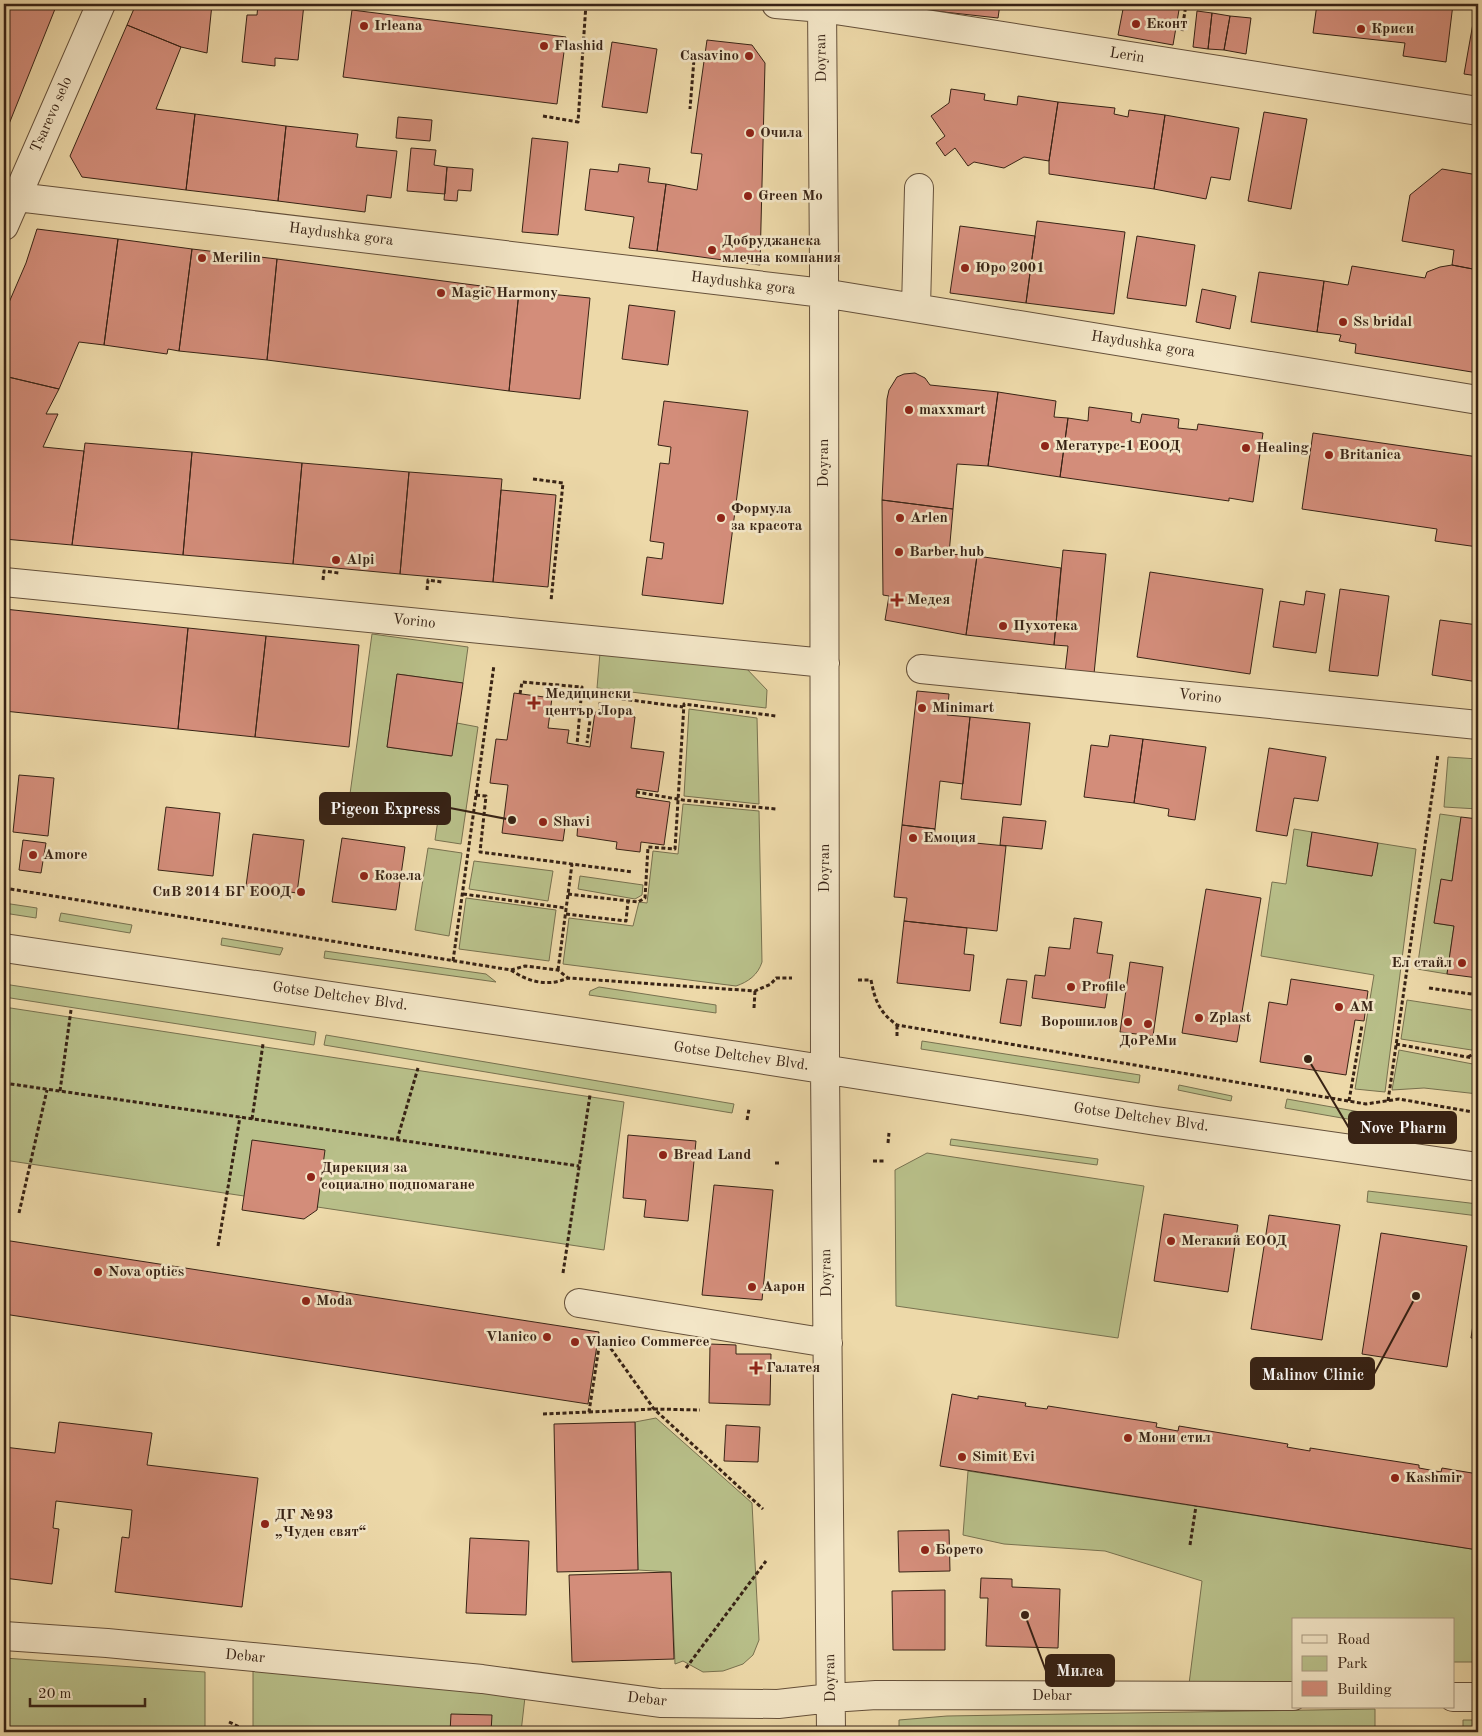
<svg xmlns="http://www.w3.org/2000/svg" width="1482" height="1736" viewBox="0 0 1482 1736" font-family="'Old Standard TT',serif">
<style>
.green{fill:#b8bf89;stroke:#78714f}
.building{fill:#d38d7a;stroke:#382315}
.lines{fill:none;stroke-linecap:round;stroke-linejoin:round}
.minor-casing{stroke:#65503a;stroke-width:30}
.path{stroke:#382315;stroke-width:3;stroke-dasharray:4 2.5;stroke-linecap:butt}
.minor{stroke:#f3e6c7;stroke-width:28}
.poi-dot{fill:#8f2418;stroke:#f3e6c7;stroke-width:2}
.labels{text-anchor:middle;dominant-baseline:central;stroke-width:5;stroke-linejoin:round;paint-order:stroke}
.poi-label{font-size:15px;font-weight:bold;fill:#382315;stroke:#f3e6c7;text-anchor:start}
.street-label{font-size:15px;fill:#382315;stroke:#f3e6c7}
.leader{fill:none;stroke:#382315;stroke-width:2}
.callout-dot{fill:#382315;stroke:#f3e6c7;stroke-width:2}
.callout{fill:#382315;stroke:#382315;stroke-width:2}
.callout-label{font-size:16px;text-anchor:middle;font-weight:bold;fill:#fff}
</style>
<rect width="100%" height="100%" fill="#edd9a9"/>
<filter id="stains"><feTurbulence type="fractalNoise" baseFrequency=".004" numOctaves="4"/><feColorMatrix values="0 0 0 0 .2 0 0 0 0 .09 0 0 0 0 .02 0 0 0 .5 -.17"/></filter>
<radialGradient id="worn" r=".72"><stop offset=".6" stop-color="#630" stop-opacity="0"/><stop offset="1" stop-color="#630" stop-opacity=".3"/></radialGradient>
<path class="green" d="M372,634L468,647L463,683L397,674L387,747L451,756L457,723L478,727L461,844L435,840L440,806L350,794Z
M600,653L744,666L767,690L766,708L597,688Z
M689,709L757,718L759,804L684,796Z
M1448,757L1478,759V809L1444,807Z
M683,804L759,811L762,962C758,975 748,982 736,986L563,964L569,918L633,926L639,902L647,903L653,851L678,854Z
M1440,814L1461,817L1452,881L1441,880L1434,923L1454,926L1447,974L1417,969Z
M1294,829L1312,832L1307,866L1372,876L1378,843L1416,849L1385,1092L1355,1089L1374,975L1261,956L1272,882L1286,884Z
M428,848L462,853L449,936L415,930Z
M474,861L553,871L548,901L469,889Z
M580,876L643,885L642,895L635,899L578,889Z
M466,898L556,910L549,961L459,949Z
M4,903L37,908L36,918L4,913Z
M61,913L132,925L130,933L59,921Z
M222,938L283,948L280,955L221,945Z
M325,951L486,974L496,982L324,958Z
M4,984L316,1032L314,1045L4,997Z
M599,987L716,1005V1013L589,995L590,991Z
M1407,1000L1478,1011V1051L1401,1039Z
M4,1007L624,1102L604,1250L4,1160Z
M326,1035L734,1104L732,1113L324,1045Z
M922,1041L1140,1075L1139,1083L921,1049Z
M1399,1050L1478,1065V1094L1424,1088L1392,1090Z
M1179,1085L1232,1096L1231,1101L1178,1090Z
M1287,1099L1360,1112L1359,1121L1285,1108Z
M951,1139L1098,1159L1097,1165L950,1145Z
M927,1153L1144,1186L1118,1338L896,1306L895,1170Z
M1368,1191L1478,1204V1216L1367,1202Z
M656,1418L752,1503L759,1640L753,1655L743,1664L723,1671L703,1672L683,1661L675,1664L671,1572L638,1570L635,1422Z
M968,1471L1478,1550V1662H1453V1620H1293V1685L1189,1684L1202,1581L1105,1551L1004,1544L963,1535Z
M4,1658L205,1672V1732H4Z
M253,1670L525,1697L521,1732H253Z
M1375,1709V1732H899V1720L947,1716Z
M1463,1720H1478V1732H1463Z
M574,1728L687,1729V1732H574Z"/>
<path class="building" d="M4,4H57L5,134L4,133Z
M136,4H212L207,53L181,47L127,25Z
M258,4H304L298,60L275,58V66L242,62L247,15H257Z
M911,4H1000L998,18L917,9Z
M1124,4H1180L1173,45L1118,35Z
M1317,4H1453L1446,62L1403,56L1405,43L1313,33Z
M352,10L566,37L557,104L343,77Z
M1197,11L1212,13L1208,49L1193,47Z
M1475,12H1478V76L1464,74Z
M1212,13L1230,16L1224,50L1208,49Z
M1230,16L1251,18L1246,54L1224,50Z
M127,25L181,47L156,109L195,114L186,190L82,177L70,156Z
M707,40L752,45L765,63L760,265L657,251L666,184L697,190L702,154L691,153Z
M612,42L657,49L647,113L602,107Z
M951,89L985,94L984,100L1017,105L1018,96L1058,102L1049,161L1024,157L1004,168L974,162L968,166L955,148L945,156L936,143L945,136L931,116L949,103Z
M1058,102L1115,108L1114,114L1128,117L1129,110L1165,115L1154,189L1049,174V161Z
M1264,112L1307,119L1291,209L1248,201Z
M195,114L286,126L278,201L186,190Z
M1165,115L1239,128L1230,180L1211,177L1206,199L1154,189Z
M398,117L432,120L430,141L396,138Z
M286,126L358,134L356,147L397,151L391,198L367,195L365,212L278,201Z
M532,138L568,142L558,235L522,232Z
M411,148L436,150L434,165L447,167L445,194L407,191Z
M619,164L650,168L648,182L666,184L657,251L629,248L634,217L585,210L590,169L618,172Z
M447,167L473,169L471,191L458,190L457,201L444,200Z
M1442,169L1478,175V270L1452,265L1454,250L1402,241L1410,195Z
M1037,221L1125,232L1114,314L1026,303Z
M960,226L1035,236L1026,303L950,293Z
M37,229L118,239L104,345L79,342L59,389L4,376V314L26,263Z
M1137,236L1195,245L1186,306L1127,298Z
M118,239L192,249L179,351L168,349L167,354L104,345Z
M192,249L277,259L267,360L179,351Z
M277,259L519,291L509,391L267,360Z
M1452,265L1478,270L1475,288L1478,289V373L1355,353L1356,344L1339,341L1341,335L1317,332L1324,281L1348,285L1352,266L1425,278L1427,272L1440,267Z
M1259,272L1324,281L1317,332L1251,322Z
M1202,289L1236,296L1230,329L1196,322Z
M519,291L590,298L580,399L509,391Z
M629,305L675,311L668,365L622,359Z
M915,373L925,378L930,385L998,392L988,466L957,464L953,509L882,500L887,399L889,390L897,377L904,374Z
M4,376L59,389L46,414H58L43,447L84,451L72,545L4,539Z
M998,392L1056,401L1054,417L1068,418L1060,477L988,466Z
M664,401L748,411L723,604L642,595L647,557L662,559L664,543L650,541L660,463L669,464L671,447L658,445Z
M1089,407L1132,413L1131,421L1140,423L1142,414L1179,419L1178,428L1197,430L1198,424L1263,433L1253,502L1229,498V501L1060,477L1068,418L1088,421Z
M1313,433L1478,457V547L1435,541L1437,529L1302,509Z
M85,443L192,452L183,555L72,545Z
M192,452L302,463L293,564L183,555Z
M302,463L409,472L400,574L293,564Z
M409,472L502,479L493,582L400,574Z
M501,490L556,495L548,587L493,582Z
M882,500L953,509L949,554L977,556L966,635L885,620L889,596L883,595Z
M1063,550L1106,554L1094,674L1065,672L1068,646L1054,645Z
M977,556L1061,568L1054,645L966,635Z
M1150,572L1263,589L1250,674L1137,657Z
M1340,589L1389,596L1378,676L1329,671Z
M1306,591L1325,594L1316,653L1273,647L1280,601L1304,605Z
M4,609L188,628L178,729L4,711Z
M1440,620L1478,625V682L1432,675Z
M188,628L266,636L255,737L178,729Z
M266,636L359,645L349,747L255,737Z
M397,674L463,683L452,756L387,747Z
M917,691L949,694L947,715L970,717L963,784L940,781L935,829L902,825Z
M514,693L552,698L548,728L569,730L567,743L590,747L595,712L635,717L631,748L664,752L658,792L637,789L636,797L670,802L664,845L641,842L640,852L616,849L617,842L577,836L578,822L566,820L563,841L502,833L508,785L490,783L496,739L507,740Z
M970,717L1030,723L1021,805L961,799Z
M1110,735L1143,739L1134,803L1084,797L1091,745L1108,747Z
M1143,739L1206,747L1195,820L1168,816L1169,809L1134,803Z
M1269,748L1326,757L1318,801L1294,798L1287,836L1256,831Z
M19,775L54,778L48,836L13,832Z
M166,807L220,813L213,876L158,870Z
M4,817L9,818L7,838H4Z
M1003,817L1046,821L1042,849L1000,845Z
M1461,817L1478,819V978L1447,974L1454,926L1434,923L1441,879L1452,881Z
M902,825L935,829L934,839L1006,846L997,931L904,921L907,898L894,897Z
M1312,832L1378,843L1372,876L1307,866Z
M253,834L304,840L297,893L246,886Z
M342,838L405,847L396,910L332,902Z
M23,840L46,843L41,873L19,870Z
M1206,889L1261,898L1237,1042L1182,1033Z
M1074,918L1102,922L1097,953L1113,955L1105,1008L1032,998L1035,975L1045,976L1049,947L1070,949Z
M904,921L967,928L964,954L974,955L970,991L897,983Z
M1130,962L1163,967L1153,1036L1120,1032Z
M1007,979L1027,981L1021,1026L1000,1023Z
M1291,979L1368,991L1364,1021L1355,1020L1346,1075L1260,1062L1269,1002L1287,1005Z
M628,1135L696,1141L688,1221L644,1217L646,1200L623,1198Z
M252,1140L325,1150L317,1210L304,1219L242,1210Z
M714,1185L773,1190L762,1300L702,1295Z
M1164,1214L1238,1225L1228,1292L1154,1281Z
M1269,1215L1340,1225L1322,1340L1251,1329Z
M1381,1233L1467,1246L1447,1367L1362,1354Z
M4,1240L599,1332L588,1404L4,1314Z
M1478,1292V1339L1471,1338Z
M710,1344L736,1345V1354H771L770,1405L709,1403Z
M952,1394L978,1399V1396L1026,1403L1025,1406L1047,1409L1048,1406L1157,1423L1156,1427L1178,1431L1179,1426L1251,1438L1288,1444L1287,1447L1310,1451V1448L1419,1465V1468L1441,1472L1442,1468L1478,1474V1550L940,1466Z
M59,1422L152,1433L147,1465L258,1478L242,1607L115,1592L122,1537L129,1538L132,1510L56,1501L53,1528L59,1529L52,1584L4,1578V1447L55,1453Z
M635,1422L638,1570L557,1572L554,1424Z
M726,1425L760,1427L758,1462L724,1461Z
M949,1530L950,1571L899,1572L898,1531Z
M470,1538L529,1541L526,1615L466,1613Z
M671,1572L674,1659L572,1662L569,1575Z
M981,1578L1012,1579V1587L1060,1589L1058,1648L986,1646L988,1598H980Z
M945,1590V1650H893L892,1591Z
M451,1714L492,1715L491,1732H450Z
M687,1729L744,1730L748,1732H687Z"/>
<g class="lines">
<g class="minor-casing">
<path id="minor" d="M776,4L822,8L875,16L1478,111
M822,4L824,265L825,1069L831,1732
M4,192L17,197L823,293L1478,400
M4,226L101,4
M916,308L919,188
M4,582L825,663
M921,669L1478,725
M4,948L752,1058L1156,1121L1478,1167
M579,1303L828,1343
M4,1636L107,1643L482,1679L660,1703L778,1704L831,1698L876,1695L1293,1696
M1453,1697H1478"/>
</g>
<path class="path" d="M1182,31L1186,4
M683,57L694,59L690,109
M543,116L578,122L586,4
M533,479L563,483L551,601
M323,580L324,571L339,573
M427,590L428,580L442,582
M520,694L522,682L582,687L577,745
M580,713H591L587,743
M600,713V696L683,707
M636,792L683,800L776,809
M476,795L486,796L480,852L633,872
M4,888L511,970L525,966L558,970L568,978
M463,894L566,908
M568,894L638,902L645,898L648,847L675,849L684,704L776,716
M566,914L626,921L628,901
M453,961L494,665
M511,970C528,982 548,987 568,978L755,991L771,984L776,978H792
M558,970L572,864
M858,980H871C875,1001 880,1013 897,1025L1366,1104L1399,1099L1473,1112L1478,1114
M1429,988L1478,995
M754,1008L755,991
M897,1036V1025
M1396,1044L1478,1059
M1468,1057L1478,1051
M4,1083L579,1166
M60,1091L71,1010
M1349,1101L1362,1025
M1388,1101L1438,754
M252,1119L263,1044
M747,1120L749,1109
M397,1140L418,1068
M888,1143L889,1133
M873,1161H886
M775,1163H781
M19,1213L47,1090
M218,1246L240,1117
M563,1273L590,1095
M607,1343L654,1409L763,1509
M589,1412L654,1409L700,1410
M543,1414L589,1412L600,1340
M1190,1545L1196,1506
M686,1668L766,1561
M229,1722L250,1732"/>
<use href="#minor" class="minor"/>
</g>
<g class="poi-dot">
<circle cx="1136" cy="24" r="5"/>
<circle cx="364" cy="26" r="5"/>
<circle cx="1361" cy="29" r="5"/>
<circle cx="544" cy="46" r="5"/>
<circle cx="749" cy="56" r="5"/>
<circle cx="750" cy="133" r="5"/>
<circle cx="748" cy="196" r="5"/>
<circle cx="712" cy="250" r="5"/>
<circle cx="202" cy="258" r="5"/>
<circle cx="965" cy="268" r="5"/>
<circle cx="441" cy="293" r="5"/>
<circle cx="1343" cy="322" r="5"/>
<circle cx="909" cy="410" r="5"/>
<circle cx="1045" cy="446" r="5"/>
<circle cx="1246" cy="448" r="5"/>
<circle cx="1329" cy="455" r="5"/>
<circle cx="721" cy="518" r="5"/>
<circle cx="900" cy="518" r="5"/>
<circle cx="899" cy="552" r="5"/>
<circle cx="336" cy="560" r="5"/>
<path d="M894.5 592.5h5v5h5v5h-5v5h-5v-5h-5v-5h5z"/>
<circle cx="1003" cy="626" r="5"/>
<path d="M531.5 695.5h5v5h5v5h-5v5h-5v-5h-5v-5h5z"/>
<circle cx="922" cy="708" r="5"/>
<circle cx="543" cy="822" r="5"/>
<circle cx="913" cy="838" r="5"/>
<circle cx="33" cy="855" r="5"/>
<circle cx="364" cy="876" r="5"/>
<circle cx="301" cy="892" r="5"/>
<circle cx="1462" cy="963" r="5"/>
<circle cx="1071" cy="987" r="5"/>
<circle cx="1339" cy="1007" r="5"/>
<circle cx="1199" cy="1018" r="5"/>
<circle cx="1128" cy="1022" r="5"/>
<circle cx="1148" cy="1024" r="5"/>
<circle cx="663" cy="1155" r="5"/>
<circle cx="311" cy="1177" r="5"/>
<circle cx="1171" cy="1241" r="5"/>
<circle cx="98" cy="1272" r="5"/>
<circle cx="752" cy="1287" r="5"/>
<circle cx="306" cy="1301" r="5"/>
<circle cx="547" cy="1337" r="5"/>
<circle cx="575" cy="1342" r="5"/>
<path d="M753.5 1360.5h5v5h5v5h-5v5h-5v-5h-5v-5h5z"/>
<circle cx="1128" cy="1438" r="5"/>
<circle cx="962" cy="1457" r="5"/>
<circle cx="1395" cy="1478" r="5"/>
<circle cx="265" cy="1524" r="5"/>
<circle cx="925" cy="1550" r="5"/>
</g>
<g class="labels">
<g class="poi-label">
<text x="1146" y="24">Еконт</text>
<text x="374" y="26">Irleana</text>
<text x="1371" y="29">Криси</text>
<text x="554" y="46">Flashid</text>
<text x="739" y="56" text-anchor="end">Casavino</text>
<text x="760" y="133">Очила</text>
<text x="758" y="196">Green Mo</text>
<text x="722" y="241">Добруджанска<tspan x="722" dy="17">млечна компания</tspan></text>
<text x="212" y="258">Merilin</text>
<text x="975" y="268">Юро 2001</text>
<text x="451" y="293">Magic Harmony</text>
<text x="1353" y="322">Ss bridal</text>
<text x="919" y="410">maxxmart</text>
<text x="1055" y="446">Мегатурс-1 ЕООД</text>
<text x="1256" y="448">Healing</text>
<text x="1339" y="455">Britanica</text>
<text x="731" y="509">Формула<tspan x="731" dy="17">за красота</tspan></text>
<text x="910" y="518">Arlen</text>
<text x="909" y="552">Barber hub</text>
<text x="346" y="560">Alpi</text>
<text x="907" y="600">Медея</text>
<text x="1013" y="626">Пухотека</text>
<text x="545" y="694">Медицински<tspan x="545" dy="17">център Лора</tspan></text>
<text x="932" y="708">Minimart</text>
<text x="553" y="822">Shavi</text>
<text x="923" y="838">Емоция</text>
<text x="43" y="855">Amore</text>
<text x="374" y="876">Козела</text>
<text x="291" y="892" text-anchor="end">СиВ 2014 БГ ЕООД</text>
<text x="1452" y="963" text-anchor="end">Ел стайл</text>
<text x="1081" y="987">Profile</text>
<text x="1349" y="1007">АМ</text>
<text x="1209" y="1018">Zplast</text>
<text x="1118" y="1022" text-anchor="end">Ворошилов</text>
<text x="1148" y="1041" text-anchor="middle">ДоРеМи</text>
<text x="673" y="1155">Bread Land</text>
<text x="321" y="1168">Дирекция за<tspan x="321" dy="17">социално подпомагане</tspan></text>
<text x="1181" y="1241">Мегакий ЕООД</text>
<text x="108" y="1272">Nova optics</text>
<text x="762" y="1287">Аарон</text>
<text x="316" y="1301">Moda</text>
<text x="537" y="1337" text-anchor="end">Vlanico</text>
<text x="585" y="1342">Vlanico Commerce</text>
<text x="766" y="1368">Галатея</text>
<text x="1138" y="1438">Мони стил</text>
<text x="972" y="1457">Simit Evi</text>
<text x="1405" y="1478">Kashmir</text>
<text x="275" y="1515">ДГ №93<tspan x="275" dy="17">„Чуден свят“</tspan></text>
<text x="935" y="1550">Борето</text>
</g>
<g class="street-label">
<text transform="translate(1127 56) rotate(9)">Lerin</text>
<text transform="translate(822 58) rotate(-91)">Doyran</text>
<text transform="translate(52 115) rotate(-66)">Tsarevo selo</text>
<text transform="translate(341 235) rotate(7)">Haydushka gora</text>
<text transform="translate(743 284) rotate(7)">Haydushka gora</text>
<text transform="translate(1143 345) rotate(9)">Haydushka gora</text>
<text transform="translate(824 463) rotate(-90)">Doyran</text>
<text transform="translate(414 622) rotate(6)">Vorino</text>
<text transform="translate(1200 697) rotate(6)">Vorino</text>
<text transform="translate(825 868) rotate(-90)">Doyran</text>
<text transform="translate(340 997) rotate(8)">Gotse Deltchev Blvd.</text>
<text transform="translate(741 1057) rotate(8)">Gotse Deltchev Blvd.</text>
<text transform="translate(1141 1118) rotate(8)">Gotse Deltchev Blvd.</text>
<text transform="translate(827 1273) rotate(-91)">Doyran</text>
<text transform="translate(245 1657) rotate(5)">Debar</text>
<text transform="translate(831 1678) rotate(-91)">Doyran</text>
<text x="1052" y="1696">Debar</text>
<text transform="translate(647 1700) rotate(6)">Debar</text>
</g>
</g>
<path class="leader" d="M512 820L450 808M1308 1059L1349 1128M1416 1296L1374 1374M1025 1615L1046 1671"/>
<g class="callout-dot">
<circle cx="512" cy="820" r="5"/>
<circle cx="1308" cy="1059" r="5"/>
<circle cx="1416" cy="1296" r="5"/>
<circle cx="1025" cy="1615" r="5"/>
</g>
<g class="callout">
<rect x="320" y="793" width="130" height="31" rx="5"/>
<rect x="1349" y="1112" width="107" height="31" rx="5"/>
<rect x="1251" y="1358" width="123" height="31" rx="5"/>
<rect x="1046" y="1655" width="68" height="31" rx="5"/>
</g>
<g class="callout-label">
<text x="385" y="814">Pigeon Express</text>
<text x="1403" y="1133">Nove Pharm</text>
<text x="1313" y="1380">Malinov Clinic</text>
<text x="1080" y="1676">Милеа</text>
</g>
<rect width="1482" height="1736" fill="none" stroke="#edd9a9" stroke-width="20"/>
<rect x="5" y="5" width="1472" height="1726" fill="none" stroke="#382315" stroke-width="2.5"/>
<rect x="10" y="10" width="1462" height="1716" fill="none" stroke="#382315"/>
<rect x="1292" y="1618" width="162" height="90" fill="#f3e6c7" stroke="#a89880"/>
<rect x="1302" y="1635" width="25" height="8" fill="#f3e6c7" stroke="#a89880"/>
<text x="1337" y="1644" font-size="15" fill="#382315">Road</text>
<rect x="1302" y="1656" width="25" height="15" fill="#b8bf89" stroke="#a89880"/>
<text x="1337" y="1668" font-size="15" fill="#382315">Park</text>
<rect x="1302" y="1681" width="25" height="15" fill="#d38d7a" stroke="#a89880"/>
<text x="1337" y="1694" font-size="15" fill="#382315">Building</text>
<path d="M30 1698v8h115v-8" fill="none" stroke="#382315" stroke-width="2.5"/>
<text x="38" y="1698" font-size="15" fill="#382315" stroke="#f3e6c7" stroke-width="4" paint-order="stroke">20 m</text>
<rect width="100%" height="100%" filter="url(#stains)"/>
<rect width="100%" height="100%" fill="url(#worn)"/>
</svg>
